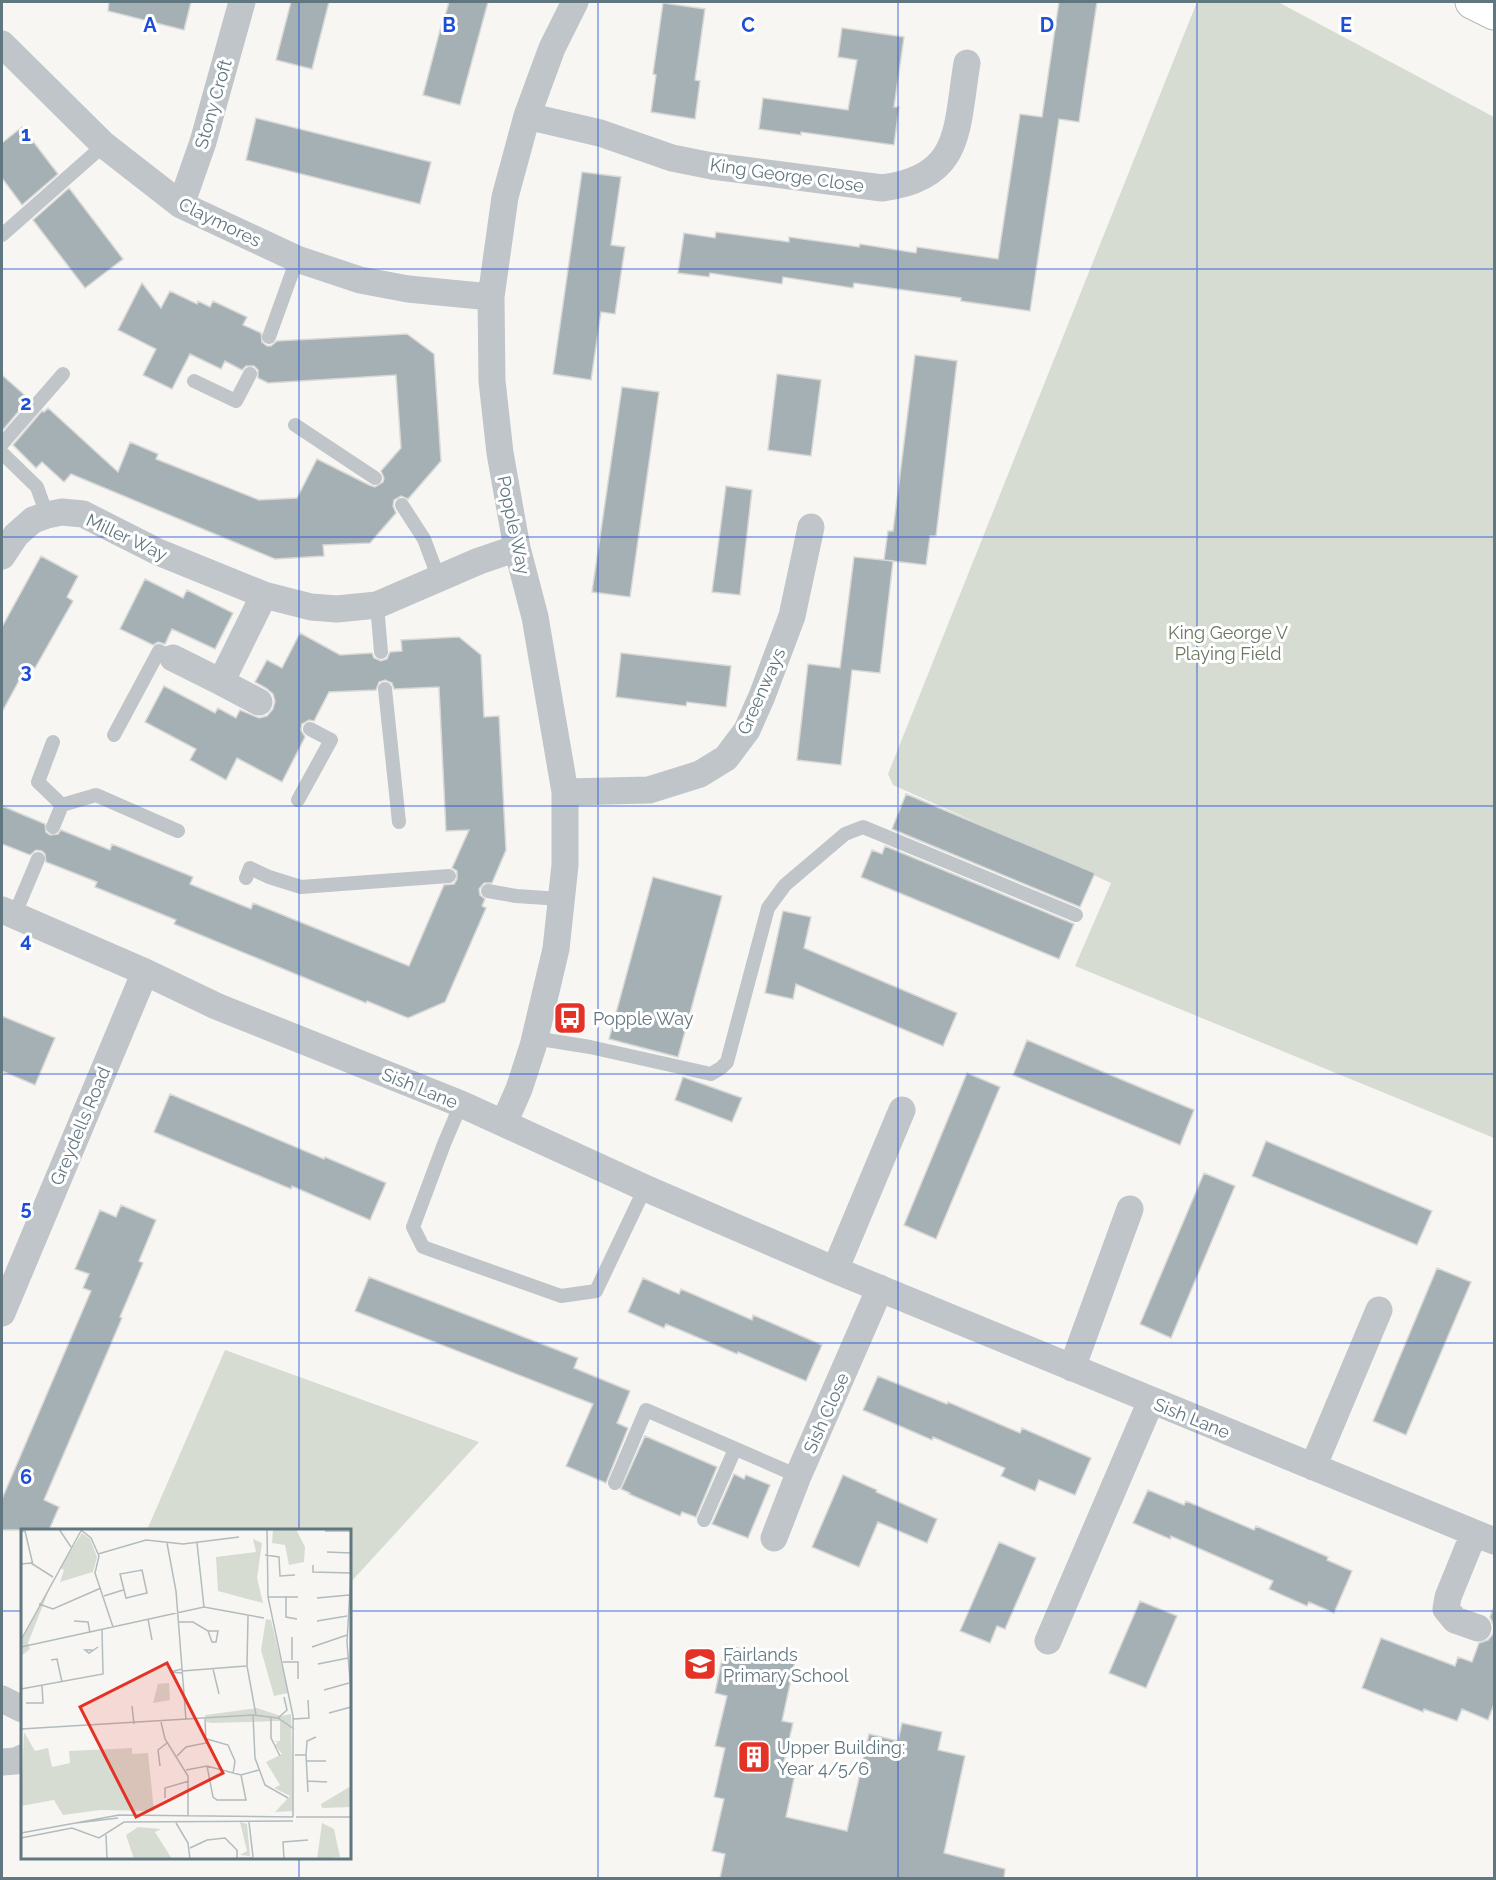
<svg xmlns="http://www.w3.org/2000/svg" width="1496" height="1880" viewBox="0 0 1496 1880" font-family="Raleway,sans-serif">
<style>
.green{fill:#d7dcd2}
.building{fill:#a4b0b3;stroke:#d8d8d6;stroke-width:1.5}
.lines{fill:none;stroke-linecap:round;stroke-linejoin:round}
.primary-casing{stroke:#b3b9bc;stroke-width:35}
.lane{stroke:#bfc5c8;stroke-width:14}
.street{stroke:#bfc5c8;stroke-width:27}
.primary{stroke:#fff;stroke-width:33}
.grid{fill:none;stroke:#1d4ed8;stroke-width:1.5;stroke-opacity:0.55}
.labels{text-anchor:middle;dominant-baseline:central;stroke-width:6;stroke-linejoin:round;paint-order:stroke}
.street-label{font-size:18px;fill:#61777f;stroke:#fff}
.park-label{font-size:18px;fill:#687760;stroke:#fff}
.poi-label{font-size:18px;fill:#61777f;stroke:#fff;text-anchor:start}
.inset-road{fill:none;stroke:#b2bbbe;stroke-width:1.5}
.view{fill:#e43326;fill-opacity:0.15;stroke:#e43326;stroke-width:3}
.inset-edge{fill:none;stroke:#61777f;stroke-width:3}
.grid-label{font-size:20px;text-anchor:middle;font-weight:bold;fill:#1d4ed8;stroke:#fff;stroke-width:6;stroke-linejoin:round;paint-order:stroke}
</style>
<rect width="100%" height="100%" fill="#f7f6f3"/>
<path class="green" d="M1197,2H1278L1494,117V1138L1075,966L1111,883L893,785L888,774Z
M225,1350L479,1442L350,1583V1530H147Z"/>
<path class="building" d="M109,2H191L184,30L108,11Z
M291,2H329L312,69L276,60Z
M449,2H488L460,105L423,95L444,15L445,16Z
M1059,2H1097L1079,122L1059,119L1030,311L961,301V298L854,283L853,288L783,277L782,284L710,273L709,277L678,273L684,233L715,238L716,232L789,242V237L859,247L860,244L916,253L917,247L998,259L1020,114L1042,117Z
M663,3L705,9L695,80L700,81L695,119L651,112L656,75L653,74Z
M842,28L904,37L894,107H899L894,145L801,132V135L759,129L763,98L848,110L857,60L838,57Z
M256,118L431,162L420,204L246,160Z
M22,127L58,174L22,205L2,178V143Z
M582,172L621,177L611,245L625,247L615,314L601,312L591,380L553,374Z
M69,188L123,259L85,288L33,220Z
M142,283L161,308L170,291L197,304L198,301L210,307L213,301L247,317L243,325L261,333L262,342L267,346H271L277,341L407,334L434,354L441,461L408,499L401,496L394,500L393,506L396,513L370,543L323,545L324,556L275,559L71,474L64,482L42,462L36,468L13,445L42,411L44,412L48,408L118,472L130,442L158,454L156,459L259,500L297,498L317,459L369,485L375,487L383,482L384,478L381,471L401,448L396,375L268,383L258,378V370L254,366H246L242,370L225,361L221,369L190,354L172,389L143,375L156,349L118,330Z
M915,355L957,361L936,536H930L926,565L884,560L888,531H893Z
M777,374L821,380L811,456L768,450Z
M2,375L29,399L2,431Z
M622,387L659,392L630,597L592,592Z
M726,486L752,490L740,595L712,592Z
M41,556L78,576L67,597L73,601L35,668L28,664L2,712V627Z
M854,557L893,561L880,673L852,670L841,765L797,760L808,664L840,668Z
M145,579L183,598L187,590L233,613L215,649L172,629L165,644L158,642L153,645L120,629Z
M300,633L340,655L372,653L374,658L381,661L387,659L390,652L402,651L401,640L459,637L481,655L484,717L499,716L506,850L492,883H484L479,889L480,895L485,899L482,906L486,908L445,1002L408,1018L367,1001L366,1003L174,924L176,920L95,887L97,882L46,862L45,854L42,851L36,850L30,855L2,844V806L45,824L46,832L50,835L58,834L61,830L110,850L112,844L193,877L190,884L251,909L253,903L409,966L444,885L454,884L457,879V871L452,868L469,830L446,831L439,687L394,689L392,683L385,680L379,682L376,690L329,692L314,721L309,720L302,724L301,730L305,737L282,782L237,758L226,780L190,760L196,749L145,722L164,686L215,713L218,708L236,718L240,710L259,718L267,716L273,709L275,701L273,694L266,688L255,682L267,660L282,668Z
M621,653L731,666L726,707L687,702L686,706L616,697Z
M906,794L1095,873L1080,907L892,829Z
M885,846L1074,924L1059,959L861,877L872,850L882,854Z
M653,877L722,896L678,1057L609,1039Z
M783,911L811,917L804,948L957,1013L943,1046L796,984L793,999L765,993Z
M2,1016L55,1038L35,1085L2,1071Z
M1027,1040L1194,1110L1180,1145L1013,1075Z
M967,1073L1000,1087L936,1239L904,1225Z
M683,1077L742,1098L732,1122L675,1100Z
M170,1094L324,1159L325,1157L386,1183L370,1220L292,1186L291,1189L154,1132Z
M1266,1141L1432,1211L1417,1245L1252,1176Z
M1204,1173L1235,1186L1171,1338L1140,1324Z
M121,1205L156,1220L139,1261L143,1263L120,1317L122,1318L44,1500L59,1507L49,1530H2V1499L91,1291L83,1288L89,1274L75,1269L100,1210L116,1217Z
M1437,1268L1471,1282L1406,1435L1373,1421Z
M369,1277L578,1358L574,1368L630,1391L617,1423L628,1428L606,1483L566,1466L593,1404L355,1311Z
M643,1278L679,1294L681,1289L752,1320L753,1315L822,1345L806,1381L738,1352L737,1354L666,1324L664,1328L628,1312Z
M878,1376L947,1404L948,1402L1020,1433L1022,1428L1091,1458L1075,1495L1039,1480L1035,1491L1001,1476L1005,1468L933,1437L932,1440L863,1410Z
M645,1436L717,1467L696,1517L682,1512L680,1516L629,1494L630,1493L621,1489Z
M734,1474L744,1479L746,1475L770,1485L748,1538L712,1524Z
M843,1475L877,1490L876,1492L937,1519L927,1543L878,1522L859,1567L812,1547Z
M1148,1490L1184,1505L1186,1501L1254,1530L1256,1526L1328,1557L1327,1560L1352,1571L1334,1613L1309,1602L1307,1606L1269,1589L1273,1581L1171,1536L1170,1539L1133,1523Z
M999,1542L1036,1558L1005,1629L997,1626L990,1643L960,1631Z
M1140,1601L1177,1616L1146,1688L1109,1673Z
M1493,1609H1494V1704L1488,1720L1462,1709L1457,1721L1424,1709L1423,1712L1362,1688L1381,1638L1455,1666L1458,1657L1472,1662L1479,1643L1488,1640L1493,1634L1494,1626L1490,1617Z
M725,1645L795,1661L782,1721L793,1723L783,1766L796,1769L786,1817L847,1831L869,1734L898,1741L902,1723L942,1732L938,1750L965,1756L944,1853L1005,1869L1004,1878H720L725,1854L712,1851L724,1799L714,1797L725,1748L715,1746L727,1696L715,1693Z"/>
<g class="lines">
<g class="primary-casing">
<path id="primary" d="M1472,2L1494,13"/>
</g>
<path class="lane" d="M2,235L104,145
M269,337L297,259
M194,381L236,401L250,374
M295,425L375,478
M2,444L63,374
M2,453L37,487L47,515
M402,505L424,539L439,579
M377,605L381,652
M385,689L399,822
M114,735L159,651L173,658
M53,742L38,782L62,805
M298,800L331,740L310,729
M53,827L62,805L96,795L178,831
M246,878L250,868L269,877L301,887L449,876
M488,891L516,896L561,899
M14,916L38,859
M534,1038L590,1047L711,1074L721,1068L727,1062L768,908L785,885L845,834L863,827L1076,915
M461,1104L444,1144L413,1227L423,1247L561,1296L596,1291L645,1188
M615,1483L646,1410L798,1476
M704,1520L735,1449"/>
<path class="street" d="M2,44L104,145L181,205L297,259L360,280L408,289L491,297
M527,116L600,133L672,158L712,166L882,188C963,178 956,128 967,63
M181,205L203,142L242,2
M2,556L16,535L33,520L47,515L62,512L83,514L158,552L264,595L311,607L337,609L377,605L479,561L517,548
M173,658L221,682
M259,702L221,682L264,595
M565,792L649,790L700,774L726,758L747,730L762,696L792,616L811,527
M2,910L145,972L216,1006L461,1104L645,1188L835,1270L1494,1541
M504,1123L519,1089L533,1046L556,949L565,865V792L535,617L517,548L500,453L492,381L491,297L505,197L527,116L552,48L575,2
M835,1270L902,1110
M2,1313L145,972
M1072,1368L1130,1209
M1313,1467L1379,1310
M1474,1533L1448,1597L1446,1609L1455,1620L1478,1628
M774,1538L798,1476L880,1288
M1048,1641L1151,1401
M2,1699L22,1709
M2,1762L16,1761L22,1758"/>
<use href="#primary" class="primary"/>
</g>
<path class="grid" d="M299,2V1530M598,2V1878M898,2V1878M1197,2V1878M2,269H1494M2,537H1494M2,806H1494M2,1074H1494M2,1343H1494M2,1611H22M350,1611H1494M299,1858V1878"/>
<defs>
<g id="bus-square" transform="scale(1.725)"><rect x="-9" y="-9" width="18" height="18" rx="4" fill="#e43326" stroke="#fff"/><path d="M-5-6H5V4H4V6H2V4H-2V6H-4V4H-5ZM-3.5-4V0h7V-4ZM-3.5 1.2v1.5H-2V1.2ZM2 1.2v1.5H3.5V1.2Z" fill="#fff"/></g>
<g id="school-square" transform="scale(1.725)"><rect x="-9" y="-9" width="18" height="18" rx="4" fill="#e43326" stroke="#fff"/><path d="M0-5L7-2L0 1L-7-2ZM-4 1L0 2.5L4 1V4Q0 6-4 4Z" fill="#fff"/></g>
<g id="building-square" transform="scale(1.725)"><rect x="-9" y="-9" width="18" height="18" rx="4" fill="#e43326" stroke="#fff"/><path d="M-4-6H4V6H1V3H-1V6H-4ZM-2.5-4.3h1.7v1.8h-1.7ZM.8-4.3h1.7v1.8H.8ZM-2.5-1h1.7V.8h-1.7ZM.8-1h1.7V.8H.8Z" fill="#fff"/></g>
</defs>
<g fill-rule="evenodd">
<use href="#bus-square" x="570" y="1018"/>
<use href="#school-square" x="700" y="1664"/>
<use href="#building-square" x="754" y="1757"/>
</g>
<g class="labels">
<g class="street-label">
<text transform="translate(213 104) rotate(-74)">Stony Croft</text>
<text transform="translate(787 175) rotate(8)">King George Close</text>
<text transform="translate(220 222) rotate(26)">Claymores</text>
<text transform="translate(514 525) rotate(78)">Popple Way</text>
<text transform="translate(127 537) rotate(25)">Miller Way</text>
<text transform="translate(761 691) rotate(-66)">Greenways</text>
<text transform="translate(420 1088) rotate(22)">Sish Lane</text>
<text transform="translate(80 1126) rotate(-67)">Greydells Road</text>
<text transform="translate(826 1413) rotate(-66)">Sish Close</text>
<text transform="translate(1192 1418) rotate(22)">Sish Lane</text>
</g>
<g class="park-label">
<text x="1228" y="632">King George V<tspan x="1228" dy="21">Playing Field</tspan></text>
</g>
<g class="poi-label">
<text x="593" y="1018">Popple Way</text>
<text x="723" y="1654">Fairlands<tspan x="723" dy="21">Primary School</tspan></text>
<text x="777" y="1747">Upper Building:<tspan x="777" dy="21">Year 4/5/6</tspan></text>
</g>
</g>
<g transform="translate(21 1529)">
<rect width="330" height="330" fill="#f7f6f3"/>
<path d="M252,0H275L284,18L283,33L268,36L264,16L251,14ZM61,4L69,10L76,28L72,43L39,53L43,41L39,39ZM232,10L241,14L236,49L242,74L197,62L195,28L235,23ZM32,51L7,114L9,120L0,127V113ZM245,90L250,91L267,164L253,167L240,121ZM148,154L149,171L132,174L137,155ZM236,179L260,187L270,185L272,282L254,283L269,267L253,259L259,256L245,233L261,225L254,216L257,213L252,212H259V192L191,194L185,193L184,186ZM3,203L14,222L27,219L31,238L49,234L48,222L111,219V225L127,224L133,282L79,281L42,286L33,271L0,277ZM330,257V278L301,279L300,275ZM219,293L226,295L229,327L219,326L226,322ZM301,294L313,300L319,328L296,330ZM117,298L140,300L134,303L151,330H113L105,306Z" fill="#d7dcd2"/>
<path class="inset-road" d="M38,0L50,18M246,0L247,68L272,187V288M60,1L70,9L78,27L74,44L92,98M0,2H4L12,36M304,2H330M146,14L155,62L165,191M176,14L183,78M306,23L330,24M77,25L125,11L162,15L218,8M244,26L258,28L259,47L274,46M0,35L10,34L32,48M292,36V43L330,44M121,41L126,64L105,69L99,45ZM330,43L326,113L330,163M83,67L102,61M265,67V88L276,90M247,68H277M296,69L328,66M18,75L32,80L80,59M227,87L226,137L235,186M127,90L131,111M53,92L67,93L69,104M296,92L326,87M158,93H172L187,102H197L195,113H191L187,102M271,108V131M0,111L61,0M0,118L183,78L243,89M291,118L326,106M71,121H64L68,124L77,118M30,131L36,130L41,153M262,133H277V150M297,135L327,129M161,140L149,143L161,144M192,140L198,165M161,142L225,137M0,160L82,145L81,101M303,161L328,154M5,174H22L21,157M111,177L113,195M308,184L330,178M232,186L234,229L244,256L267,269M250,188V209L259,227M257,189L266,181L263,168M272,190L288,189L287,171M140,193L144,210L167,247V287M0,200L232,186L257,189L273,200M186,210L207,216L214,232L212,245M274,226H285L286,212L295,208M285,226L287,263M156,227L165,218L185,214L184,190M286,232H305M139,237L137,221L146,214M186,237L192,268L196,271H225L220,246M165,241L186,237L220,246L238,241M286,252L306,253M144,269V259L168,252M275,288H330M228,293L232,328M55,294L97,289M155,294L167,314L169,330M0,304L98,286L272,288M85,306L86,330M0,309L51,299L78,309L103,293L272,292M169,319L186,311L204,309L216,321V329M192,330L232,329M263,330L262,313L287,311"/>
<path class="view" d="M146,134L202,244L115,288L59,178Z"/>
<rect width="330" height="330" class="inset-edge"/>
</g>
<g class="grid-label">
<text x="150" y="32">A</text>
<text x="449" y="32">B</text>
<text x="748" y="32">C</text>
<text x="1047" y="32">D</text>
<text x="1346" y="32">E</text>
<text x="26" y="141">1</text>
<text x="26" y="410">2</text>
<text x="26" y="678">3</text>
<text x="26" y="947">4</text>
<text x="26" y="1215">5</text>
<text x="26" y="1484">6</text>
</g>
<rect width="1496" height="1880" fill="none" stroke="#61777f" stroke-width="6"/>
</svg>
